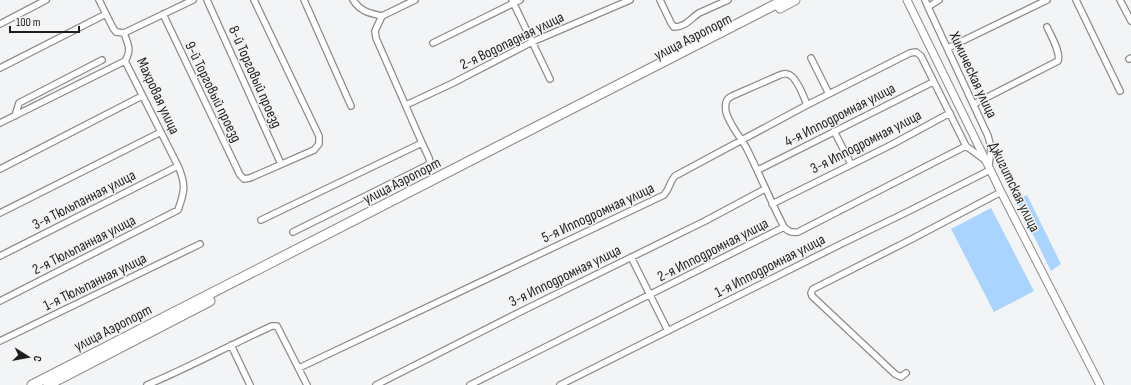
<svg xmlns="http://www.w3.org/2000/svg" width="1131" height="385" viewBox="0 0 1131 385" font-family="'Sofia Sans Condensed',sans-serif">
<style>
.green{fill:#a9d4ff}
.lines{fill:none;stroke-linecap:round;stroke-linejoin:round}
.minor-casing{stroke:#8a8b8c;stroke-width:8}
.tertiary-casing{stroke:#8a8b8c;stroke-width:9}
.primary-casing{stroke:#8a8b8c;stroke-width:11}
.minor{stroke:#fff;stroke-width:5.5}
.tertiary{stroke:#fff;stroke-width:7}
.primary{stroke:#fff;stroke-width:9}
.labels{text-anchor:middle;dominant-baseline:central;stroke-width:3;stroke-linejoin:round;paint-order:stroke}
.street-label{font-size:15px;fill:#1e1e1e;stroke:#f3f4f5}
</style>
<rect width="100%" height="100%" fill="#f3f4f5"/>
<path class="green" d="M1027,195L1061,264L1051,271L1016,200Z
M991,208L1034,291L994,312L951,229Z"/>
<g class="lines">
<g class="minor-casing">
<path id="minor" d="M207,0L281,164
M304,0L351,106
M353,0C361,12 369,13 382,16
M512,0L550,79
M660,0L671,23L674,27C686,27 691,18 699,13L728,0
M925,0L928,7
M939,0L928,7L988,136L991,147L989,166
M1076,0L1120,91
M1120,0L1131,21
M163,14L240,175L244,179L250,178L314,150L319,144V136L254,0
M382,16L415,0
M0,24L46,0
M124,33L193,0
M433,43L520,0
M948,48L1047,0
M811,58L829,94
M1129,59L1131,58
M0,68L106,14
M974,104L1058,61C1061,52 1051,36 1047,27
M406,105L451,84L532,42L630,0
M15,116L19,103L102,60
M0,123L125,61
M834,131L851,164
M0,169L142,96
M758,170L933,82
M772,204L891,145L950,113
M0,213L161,132
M261,220L422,143
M784,227C771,202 760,175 747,149C741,138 729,124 726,112C725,105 725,99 732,96L780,75C783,74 785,73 787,74C796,75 804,97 807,105
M293,232L426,166L430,163L429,158L422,143L376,38L375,31L382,16
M0,256L178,166
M631,257L668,331
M0,301L178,210C185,191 186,184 178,166L125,61C132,49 128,45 124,33L116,32L113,28L99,0
M0,341L200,244
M231,345L250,385
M299,368L664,195C670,188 669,183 675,176L807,105L910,53L916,52L921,56L966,146L985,160
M906,373L901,377L895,374L812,296L811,293L813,289L910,240L1001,192
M147,385C190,367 230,345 272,326H277L307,385
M376,385L524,310L705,221L765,189
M470,385L784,227C788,232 792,233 798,232L966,146
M560,385L841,244L907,212L990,170"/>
</g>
<g class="tertiary-casing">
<path id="tertiary" d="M907,0L986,161L1001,192L1100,385"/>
</g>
<g class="primary-casing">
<path id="primary" d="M780,8L795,0
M32,385L784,0
M48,385L210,301"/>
</g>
<use href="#minor" class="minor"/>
<use href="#tertiary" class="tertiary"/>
<use href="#primary" class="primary"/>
</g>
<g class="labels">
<g class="street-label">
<text transform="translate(693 37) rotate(-27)">улица Аэропорт</text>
<text transform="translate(512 41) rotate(-26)">2-я Водопадная улица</text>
<text transform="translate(973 75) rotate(65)">Химическая улица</text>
<text transform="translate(255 77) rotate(66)">8-й Торговый проезд</text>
<text transform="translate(213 92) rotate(64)">9-й Торговый проезд</text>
<text transform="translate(158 96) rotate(65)">Махровая улица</text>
<text transform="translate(840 115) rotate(-27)">4-я Ипподромная улица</text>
<text transform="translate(866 142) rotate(-27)">3-я Ипподромная улица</text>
<text transform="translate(402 181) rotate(-27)">улица Аэропорт</text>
<text transform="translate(1014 187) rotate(64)">Джигитская улица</text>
<text transform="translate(84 200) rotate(-27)">3-я Тюльпанная улица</text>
<text transform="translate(598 213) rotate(-25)">5-я Ипподромная улица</text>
<text transform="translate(84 245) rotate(-27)">2-я Тюльпанная улица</text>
<text transform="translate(713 250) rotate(-27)">2-я Ипподромная улица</text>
<text transform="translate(770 266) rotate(-27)">1-я Ипподромная улица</text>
<text transform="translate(565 276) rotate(-26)">3-я Ипподромная улица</text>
<text transform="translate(95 282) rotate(-26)">1-я Тюльпанная улица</text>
<text transform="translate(113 328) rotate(-27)">улица Аэропорт</text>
</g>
</g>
<g transform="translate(28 357) rotate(101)" stroke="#f3f4f5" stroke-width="3" paint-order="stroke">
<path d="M0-3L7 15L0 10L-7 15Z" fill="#1e1e1e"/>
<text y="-6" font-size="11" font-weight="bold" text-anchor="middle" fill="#1e1e1e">С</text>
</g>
<path d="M10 26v6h69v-6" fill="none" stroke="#1e1e1e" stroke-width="2"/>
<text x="16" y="26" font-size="12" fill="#1e1e1e" stroke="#f3f4f5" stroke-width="3" paint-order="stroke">100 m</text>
</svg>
